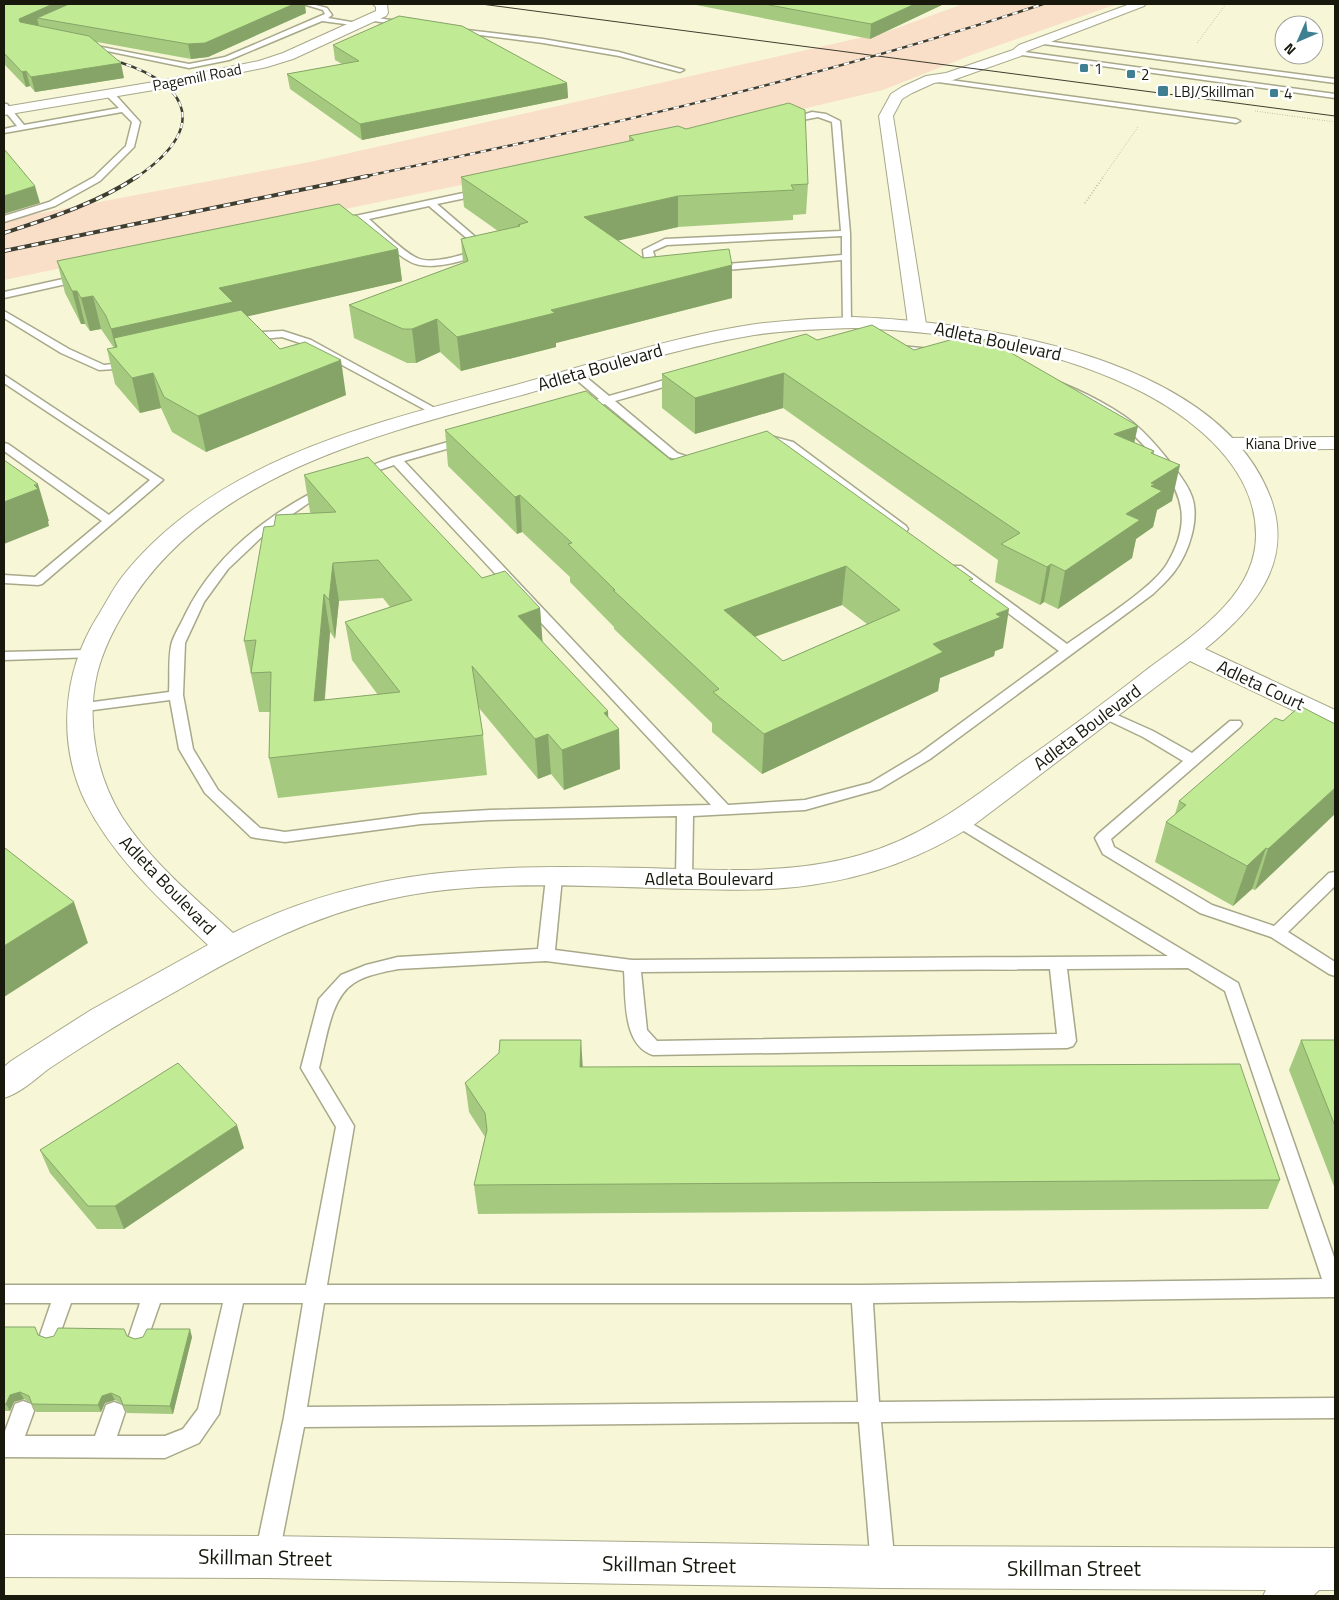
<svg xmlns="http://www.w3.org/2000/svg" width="1339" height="1600" viewBox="0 0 1339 1600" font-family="'Titillium Web',sans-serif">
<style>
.green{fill:#f9dec8}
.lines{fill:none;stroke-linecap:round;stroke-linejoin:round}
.service-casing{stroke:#a8a88a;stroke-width:3}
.minor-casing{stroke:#a8a88a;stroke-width:2}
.tertiary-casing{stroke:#a8a88a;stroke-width:2}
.secondary-casing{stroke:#a8a88a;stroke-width:2}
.path-far1{stroke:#91917b;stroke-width:1;stroke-dasharray:0.5 2;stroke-linecap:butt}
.path{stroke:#91917b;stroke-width:2;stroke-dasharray:0.5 2.5;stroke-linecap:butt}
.service{fill:#fff;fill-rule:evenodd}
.minor{fill:#fff;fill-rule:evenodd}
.tertiary{fill:#fff;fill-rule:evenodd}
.secondary{fill:#fff;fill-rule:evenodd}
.tram{stroke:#3e3e30;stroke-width:1}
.rail-far1-casing{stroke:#3e3e30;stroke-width:2.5}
.rail-casing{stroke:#3e3e30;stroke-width:4}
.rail-far1{stroke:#fff;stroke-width:2;stroke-dasharray:5.5;stroke-linecap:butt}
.rail{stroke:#fff;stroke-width:2.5;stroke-dasharray:7;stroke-linecap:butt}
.wall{fill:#a5ca7f;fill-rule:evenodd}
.shaded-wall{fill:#86a468}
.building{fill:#c0eb94;stroke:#86a468;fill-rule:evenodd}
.poi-dot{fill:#3e7f92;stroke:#fff;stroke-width:2}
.labels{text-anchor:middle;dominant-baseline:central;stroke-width:5;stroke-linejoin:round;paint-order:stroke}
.far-poi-label{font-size:15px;fill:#18180d;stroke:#fff;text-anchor:start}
.far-street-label{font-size:15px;fill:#18180d;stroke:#fff}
.street-label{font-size:18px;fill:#18180d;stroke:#fff}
.near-street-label{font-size:21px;fill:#18180d;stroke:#fff}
</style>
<rect width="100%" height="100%" fill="#f7f7d7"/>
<path class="green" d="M963,4H1117L974,54L883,90L624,151L4,280V220L310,162L886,32Z"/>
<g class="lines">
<g class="service-casing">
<path id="service" d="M303,4H312L327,8L332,15L328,18L363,24L360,26L322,21L229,60L189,68L83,46L86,44L189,64L225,57L325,14L323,10Z
M370,17L405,22L408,24L405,26L368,20V18Z
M458,29L543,39L619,52L684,70L680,72L619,56L543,43L456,32V30Z
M1038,40L1335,79V83L1036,43L1035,42Z
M1017,51L1335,94V98L1015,54L1014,53Z
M928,77L1236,119L1240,121L1236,123L931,81L927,79Z
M106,91H112L140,122L134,147L100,181L55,206L4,222V216L49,202L94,177L126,146L132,122L122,112L4,133V129L17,126L4,110V104H7L24,125L119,108L106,95Z
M812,112L826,114L840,121L850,233L851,324H845L843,322L842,260L714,271L709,268L714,265L842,255V236L667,245L653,251L657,265L664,267V271L650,269L644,259L643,250L665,239L841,231L832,122L818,117L787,123L783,121Z
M482,189L486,192L485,194L437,204L486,246L485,253C466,260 428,273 409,261C391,251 376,234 360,221L341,225L337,222L341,219ZM429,206L477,247V250C463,255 431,265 417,258C405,253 380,229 369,219Z
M81,275L86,278L84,280L4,298V292Z
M4,311L69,349L104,365L131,362L136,365L131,368L99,370L61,353L4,318Z
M283,331L311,340L442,412L441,414H433L303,344L282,337L246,341L241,338L242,336L262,332Z
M871,345C951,345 1058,371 1124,416C1143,429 1158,447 1172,465C1179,474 1188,485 1192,497C1200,520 1188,554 1174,572C1168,580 1160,587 1153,594L930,759L880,789L805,810L693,816L692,879L690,883L684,884L678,883L676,879L677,816L490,820L421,824L285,842L256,838L251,837L205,793L179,749L170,700L78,712L73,711L71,708L73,705L78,704L169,692C170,678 168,655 172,642C175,633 181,624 185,615C225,533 310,487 392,458L599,399L572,376L571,374L572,372H580L609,396C663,381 717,363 772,353C804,347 838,346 871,345ZM863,351C946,350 1046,374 1116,421C1134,433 1148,449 1161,466C1186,499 1189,527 1167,564C1152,589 1093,625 1067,644L961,566H953L951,569L953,572L1059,651L920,753L870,783L805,800L728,805L404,461L605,404L669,457L687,463L703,462L705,460L703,458L688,457L677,453L615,401C700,376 773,354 863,351ZM394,465L711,805L490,810L421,814L285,832L260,828L218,790L193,749L183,695L185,643L204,602L228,569L268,531L313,500L367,474Z
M4,375L163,480L42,584L38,585L4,583V575L35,577L102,521L4,451V443L8,444L109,515L150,480L4,383Z
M774,437L793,442L906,526L908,529L906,532H898L785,446L774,443L764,446L758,443L760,441Z
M89,650L94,651L96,654L94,657L4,660V652Z
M1106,710L1153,731L1192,753L1230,721H1240L1242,724L1240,727L1111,839L1114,847L1212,905L1274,926L1329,873L1335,872V886L1288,932L1335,962V976L1329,974L1271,937L1200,913L1103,854L1095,838L1098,834L1183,761L1143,737L1101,717L1099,714L1101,711Z
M959,816L1238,983L1335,1260V1297L873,1303L879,1402L1335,1398V1418L881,1422L895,1566L891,1574L883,1578L875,1574L871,1566L859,1422L304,1427L279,1555L275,1563L267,1567L259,1563L255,1555L284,1417L303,1303H243L219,1414L199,1443L165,1458L4,1457V1434L15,1404L23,1401L31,1404L34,1411L25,1436H95L106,1405L114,1402L122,1405L125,1412L117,1436H165L183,1429L198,1409L223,1303H160L146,1343L139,1345L132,1343L129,1336L140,1303H71L57,1342L50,1344L43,1342L40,1335L51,1303H4V1285H306L336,1127L301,1068L319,999L341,975L366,965L398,957L538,949L546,878L548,874L554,873L560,874L562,878L555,950L632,960L1168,956L954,825L951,821L954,817ZM546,961L624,971C626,998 622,1045 653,1055L1067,1048L1073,1046L1076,1041L1067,969L1188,968L1225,991L1322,1279L862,1285H327L354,1126L319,1068C326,1042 330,998 354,983C366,975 384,972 398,969ZM1050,969L1057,1034L657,1041L647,1030L641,972ZM324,1303H852L858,1402L307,1407Z"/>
</g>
<g class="minor-casing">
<path id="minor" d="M373,4H387L388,13L386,16L293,59L267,67L166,88L4,115V107L166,80L259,61L283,53L376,11V7Z
M1130,4H1146L1144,6L1027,51L1021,56L953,80L934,83L912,93L902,99L893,116L926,324L923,328L917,329L911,328L908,324L879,116L891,94L902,87L926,76L946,73L1013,50L1019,45Z
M1335,437V449L1228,450L1221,448L1218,444L1221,440L1228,438Z"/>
</g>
<g class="tertiary-casing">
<path id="tertiary" d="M854,317C983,322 1220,358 1271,499C1294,564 1253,610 1205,649L1335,710V728L1326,726L1190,661L975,824C926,856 870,877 811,885C771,891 731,890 691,889C594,887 485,878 390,899C311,916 250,949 180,989C152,1005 123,1021 95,1039C79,1049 63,1059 47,1070C33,1081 20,1093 4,1098V1067L11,1061L91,1010L208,945C162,901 114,859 85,801C57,743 63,673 96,619C105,605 112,590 122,577C215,459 374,423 512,386C593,364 673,336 756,324C789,320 822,318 854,317ZM854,328C953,332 1054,347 1144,393C1197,421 1256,469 1256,535C1256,598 1189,638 1145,671C1103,704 1061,735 1018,765C968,802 921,838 860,855C791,875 717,870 646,868C496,865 371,864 233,933C194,897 151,862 122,817C96,775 86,722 97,674C103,650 113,630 126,609C209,471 385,433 529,393C603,372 677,348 754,335C787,330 821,329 854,328Z"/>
</g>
<g class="secondary-casing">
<path id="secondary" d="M4,1535L266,1536L883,1546L1335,1548V1590H1319L1313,1596H1263L1266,1590L883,1588L266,1578L4,1577Z"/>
</g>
<path class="path-far1" d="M1197,43L1226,4
M1255,111L1335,122
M1103,177L1138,127"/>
<path class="path" d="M1085,203L1104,176"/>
<use href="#service" class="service"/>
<use href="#minor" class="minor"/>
<use href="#tertiary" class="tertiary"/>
<use href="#secondary" class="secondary"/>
<path class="tram" d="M481,4L1335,116"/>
<g class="rail-far1-casing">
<path id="rail-far1" d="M105,58C184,78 216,123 137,177
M362,177C594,129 818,79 1043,4"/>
</g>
<g class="rail-casing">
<path id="rail" d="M4,233C50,218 98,203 138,176
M4,251L368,176"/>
</g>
<use href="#rail-far1" class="rail-far1"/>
<use href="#rail" class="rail"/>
</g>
<path class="wall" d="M4,4L306,13L208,57L191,59L97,42L124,78L35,92L30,86L26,87L4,64Z
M691,4H944L870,39Z
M333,45L567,83L568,98L362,140L290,89L287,74L342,64L335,60Z
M629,136L808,184L806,214L793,215V220L678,227L618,240L643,258L732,265V298L556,343V347L461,371L440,352L416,363H407L354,338L349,305L463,263L461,239L498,231L464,207L461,177L629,142Z
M353,215L398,249L402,281L247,316L280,349L346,395L206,452L172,432L161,408L140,413L115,384L107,349L114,348L101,329L90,331L85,324H81L65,293L57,261Z
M817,340L914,350L1154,451V454L1172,501L1157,510L1153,527L1136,539L1132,558L1058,609L1044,602L1040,605L995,582L998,560L783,408L695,434L662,408V374Z
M445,430L671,460L972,582L1003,648L995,651L994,656L940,678L938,691L762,774L712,732V723L614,629V627L570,582V577L522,532L517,534L448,466ZM842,605L867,624L783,661L755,637Z
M304,475L482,578L540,608L542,642L608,711V718L620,769L564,790L551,774L538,779L479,708L483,735L487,775L278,798L269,758L270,712H259L244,641L274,526L312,514L310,512ZM383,598L390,607L345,622L352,660L378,695L325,700L330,632L335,639L339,601Z
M1283,721L1335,724L1255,890L1252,889L1233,906L1155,862L1166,822L1175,814L1179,801Z
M1301,1040H1335V1189L1289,1070Z
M583,1067L1280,1180L1268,1209L478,1214L474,1185L485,1137L469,1112L465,1083Z
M244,1148L124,1229H97L50,1173L40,1150Z
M4,1327L38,1335L46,1338L127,1336L135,1339L192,1337L173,1414L127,1413L123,1404L115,1400L105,1403L101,1412H36L31,1403L24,1399L14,1402L10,1411H4Z"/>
<path class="shaded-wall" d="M53,4H87L37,18L39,26L22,33L19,19Z
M294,4H305L306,13L208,57L191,59L188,44Z
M915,4H944L870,39L871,24Z
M121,63L124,78L35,92L31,77Z
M26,71L30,86L26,87L22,72Z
M567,83L568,98L362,140L360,124Z
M35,186L40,203L4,214V196Z
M678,196V227L586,248L584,217Z
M398,249L402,281L236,319L117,347L114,338L120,362H119L111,329L219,288Z
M732,265V298L556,343V347L461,371L457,337L551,310Z
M72,291H77L85,324H81Z
M93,296L101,329L90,331L81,298Z
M437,319L440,352L416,363L412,329Z
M341,360L346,395L206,452L198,416Z
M153,373L161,408L140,413L132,378Z
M784,373L783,408L695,434V398Z
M1138,426L1130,462L1114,434Z
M1180,465L1172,501L1157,510L1153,527L1136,539L1132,558L1058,609L1065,571L1126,514L1151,483Z
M38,484L49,521H48L49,526L4,544V502Z
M520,495L522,532L517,534L515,497Z
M333,563L339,601L335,639L329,600Z
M1051,564L1044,602L1040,605L1047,567Z
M846,566L842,605L723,648L724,610Z
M324,594L330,632L321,741L314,701Z
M540,608L543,647L518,616Z
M1009,609L1003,648L995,651L994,656L940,678L938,691L762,774L764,734L933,644L996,614Z
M608,711L609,733L619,729L620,769L564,790L562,750L604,713Z
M548,734L551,774L538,779L535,739Z
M1335,788V814L1255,890L1268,849Z
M1266,848L1252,889L1233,906L1247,866Z
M74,902L88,943L4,997V946Z
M581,1040L583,1070L580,1067Z
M237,1125L244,1148L124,1229L115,1206Z
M190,1329L192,1337L173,1414L170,1406Z
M20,1392L24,1399L14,1402L10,1411L6,1404L10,1395Z
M111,1393L115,1400L105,1403L101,1412L98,1405L102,1396Z"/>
<path class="building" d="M4,4H53L19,19L20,22L89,36L121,63L31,77L26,71L22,72L4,53Z
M69,4H294L205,43L188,44L37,18Z
M764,4H915L871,24Z
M399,16L462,26L567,83L360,124L287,74L359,61L333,45Z
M789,103L805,110L808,184L791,185L794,190L678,196L584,217L643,258L729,249L732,265L551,310L555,313L457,337L437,319L412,329H403L349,305L468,261L461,239L520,226L518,225L528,222L461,177L634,140L629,136L678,126L686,129Z
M4,149L35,186L4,196Z
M339,204L353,215H356L398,249L219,288L233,302L111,329L106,316L93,296L81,298L77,291H72L57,261Z
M241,310L280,349L305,342L341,360L198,416L164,397L153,373L132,378L107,349L117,347L114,338Z
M872,325L914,350L968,335L979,341L987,339L1138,426L1114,434L1154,451L1151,453L1180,465L1151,483L1155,484L1151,486L1162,491L1126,514L1140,520L1065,571L1051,564L1047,567L1001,544L1020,533L784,373L695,398L662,374L806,334L817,340Z
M586,391L671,460L767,431L973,579L969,580L1009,609L996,614L1001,617L933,644L943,652L764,734L713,692L719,689L613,590H615L568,544L572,543L520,495L515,497L445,430ZM846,566L900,610L783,661L724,610Z
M368,457L482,578L505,571L540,608L518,616L608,711L604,713L619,729L562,750L548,734L535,739L472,666L483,735L269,758L271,672L251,673L256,640L244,641L264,527L274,526L276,515L336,512L304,475ZM378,560L412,600L345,622L400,692L314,701L324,594L329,600L333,563Z
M4,460L38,484L34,485L38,489L4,502Z
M1300,706L1335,724V788L1268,849L1266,848L1247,866L1166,822L1186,805L1179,801L1275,718L1283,721Z
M5,848L74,902L4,946V849Z
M500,1040H581L580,1067L1240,1064L1280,1180L474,1185L487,1130L485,1113L465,1083L499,1053Z
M1301,1040H1335V1126Z
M178,1063L237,1125L115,1206H88L40,1150Z
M4,1327H35L38,1335L46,1338L54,1336L58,1328L124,1329L127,1336L135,1339L143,1337L147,1329H190L170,1406L123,1405L120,1397L111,1393L102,1396L98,1405L32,1404L29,1396L20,1392L10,1395L6,1404H4Z"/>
<g class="poi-dot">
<rect x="1079" y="63" width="10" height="10" rx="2.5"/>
<rect x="1126" y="69" width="10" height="10" rx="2.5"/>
<rect x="1157" y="85" width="12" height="12" rx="2.5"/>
<rect x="1269" y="88" width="10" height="10" rx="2.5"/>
</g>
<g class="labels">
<g class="far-poi-label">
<text x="1094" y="68">1</text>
<text x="1141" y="74">2</text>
<text x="1174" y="91">LBJ/Skillman</text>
<text x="1284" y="93">4</text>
</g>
<g class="far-street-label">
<text transform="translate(197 77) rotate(-11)">Pagemill Road</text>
<text x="1281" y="443">Kiana Drive</text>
</g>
<g class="street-label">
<text transform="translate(998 341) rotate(12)">Adleta Boulevard</text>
<text transform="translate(600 367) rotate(-16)">Adleta Boulevard</text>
<text transform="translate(1261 685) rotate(25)">Adleta Court</text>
<text transform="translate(1087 727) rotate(-37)">Adleta Boulevard</text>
<text x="709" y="878">Adleta Boulevard</text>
<text transform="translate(168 885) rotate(46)">Adleta Boulevard</text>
</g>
<g class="near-street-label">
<text transform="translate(265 1557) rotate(1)">Skillman Street</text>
<text transform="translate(669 1564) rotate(1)">Skillman Street</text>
<text x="1074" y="1568">Skillman Street</text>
</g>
</g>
<rect width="1339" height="1600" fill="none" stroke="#18180d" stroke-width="10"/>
<g transform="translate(1299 40) rotate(225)"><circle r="24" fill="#ffffff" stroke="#a3a39e"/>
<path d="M0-4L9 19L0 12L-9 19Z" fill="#3e7f92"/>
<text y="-8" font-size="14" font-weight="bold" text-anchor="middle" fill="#18180d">N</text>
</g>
</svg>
